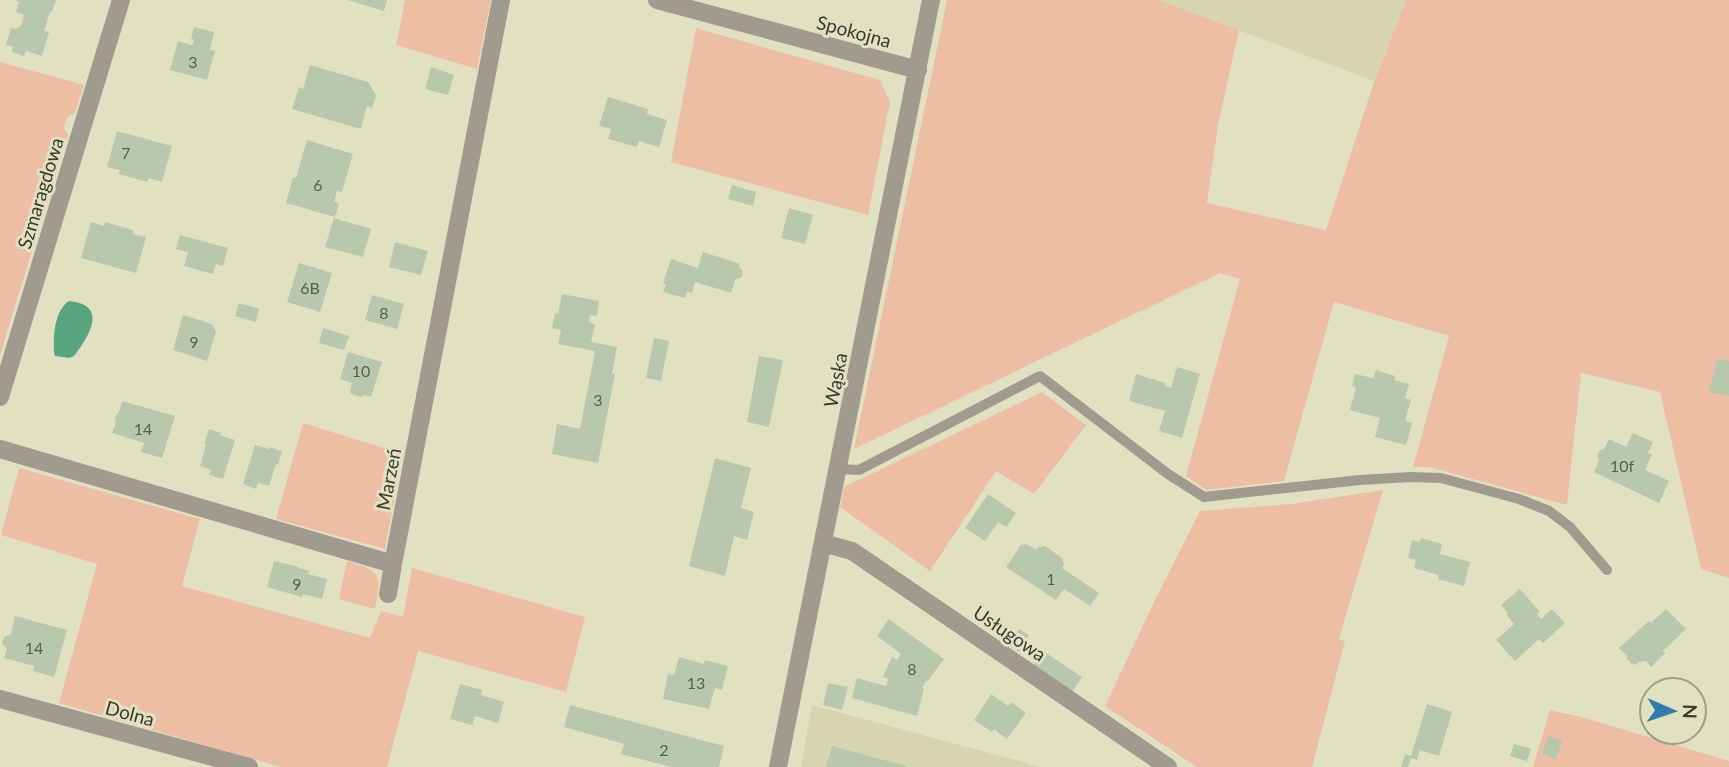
<svg xmlns="http://www.w3.org/2000/svg" width="1729" height="767" viewBox="0 0 1729 767" font-family="Lato,sans-serif">
<style>
.built{fill:#d6d5af}
.green{fill:#edbea3}
.water{fill:#59a57f}
.building{fill:#b8c8ad}
.lines{fill:none;stroke-linecap:round;stroke-linejoin:round}
.lane{stroke:#a19a8f;stroke-width:10}
.street{stroke:#a19a8f;stroke-width:18}
.labels{text-anchor:middle;dominant-baseline:central;stroke-width:6;stroke-linejoin:round;paint-order:stroke}
.number-label{font-size:16px;fill:#5a5e4e}
.street-label{font-size:19px;fill:#3a3a2e;stroke:#e1e1c2}
</style>
<rect width="100%" height="100%" fill="#e1e1c2"/>
<path class="built" d="M1158,0H1406L1374,81Z
M812,705L1041,767H801Z"/>
<path class="green" d="M405,0H491L477,69L396,45Z
M947,0H1158L1239,30L1218,125L1207,203L1326,230L1374,82L1406,0H1729V578L1701,569L1660,392L1581,373L1567,505L1429,467H1413L1449,336L1334,302L1284,481L1206,490L1186,476L1240,279L1220,273L854,449Z
M696,28L880,80L890,102L868,215L671,162Z
M0,62L84,85L75,113L68,116L63,128L68,134L0,355Z
M1042,392L1086,425L1034,494L996,471L930,571L840,507L844,487Z
M303,423L403,454L385,549L276,519Z
M19,468L200,519L182,586L370,638L381,611L403,617L412,568L585,617L566,692L418,651L387,767H281L59,703L97,564L1,535Z
M1383,490L1339,639L1345,641L1312,767H1197L1105,706L1154,602L1200,511L1291,504Z
M347,561C381,571 382,573 375,609L339,599Z
M1550,710L1585,718L1729,761V767H1533Z"/>
<path class="water" d="M69,301C109,305 89,336 74,356L69,358L55,356L54,353C53,337 54,311 69,301Z"/>
<path class="building" d="M14,0H56L52,11L50,12L44,31L49,32L42,56L26,51L24,56L12,52L13,47L6,45L11,28L15,29L21,26L24,15L16,12L19,2Z
M348,0H387L384,11Z
M194,27L214,32L210,50L215,51L207,80L170,70L178,41L192,45L194,40L191,39Z
M310,65L368,82L376,95L372,108L367,106L361,129L292,109L299,87L303,89Z
M431,67L454,75L448,95L425,89Z
M608,97L648,109L647,114L667,120L659,147L639,141L637,147L608,139L611,129L599,126Z
M117,131L172,146L162,182L148,178V182L133,178L119,174L120,170L107,167Z
M307,140L353,154L342,192L337,191L334,202L339,203L335,217L286,203L293,177L296,178Z
M732,185L756,192L753,206L728,199Z
M789,208L813,215L805,244L781,238Z
M334,218L371,229L363,257L325,247Z
M91,222L104,226L105,222L133,230V234L146,237L136,273L81,258Z
M180,235L228,248L223,266L216,264L213,274L184,266L188,252L176,249Z
M395,242L428,251L421,275L389,267Z
M703,252L740,264L739,266L743,272L742,277L735,280L731,293L695,282L692,293L687,292L685,298L663,292L666,285L663,284L671,259L698,268Z
M299,263L332,273L320,312L287,302Z
M562,294L599,301L597,316L590,315L589,321L595,325L591,342L617,347L612,374H615L598,463L552,454L557,424L580,429L595,351L558,344L561,330L552,328L555,313L558,314Z
M372,295L404,304L397,329L365,320Z
M239,303L259,309L256,322L235,316Z
M183,315L212,324L216,332L207,361L173,350Z
M323,328L349,336L344,350L319,343Z
M654,338L669,341L661,381L646,378Z
M348,352L382,362L371,397L363,395L361,397L351,394L350,391L352,383L340,379Z
M759,356L783,360L769,427L747,422Z
M1717,359L1729,361V396L1709,392Z
M1177,367L1200,374L1182,438L1159,431L1165,411L1129,401L1136,374L1165,383V386L1171,388Z
M1376,370L1395,376L1394,380L1409,384L1405,398L1411,400L1405,421L1412,423L1406,445L1375,437L1380,418L1350,410L1356,387L1352,386L1355,374L1373,378Z
M122,401L175,416L162,458L141,452L144,443L112,433L116,422L115,417L119,412Z
M209,429L221,433L220,435L235,440L223,479L209,475L211,470L200,466L206,444H204Z
M1633,433L1653,442L1648,453L1652,454L1645,470L1669,481L1659,503L1594,472L1599,460L1597,456L1600,450L1604,449L1609,439L1626,447Z
M255,445L269,449L270,447L282,451L278,465L276,464L269,486L258,483L256,489L243,484Z
M715,458L751,468L741,508L754,512L747,540L734,536L725,576L689,566Z
M988,494L1016,513L1006,527L998,522L985,541L965,528Z
M1421,538L1442,544L1440,554L1470,562L1464,586L1438,579L1439,575L1414,568L1416,560L1408,558L1412,540L1420,542Z
M1026,544L1036,550L1038,547L1045,546L1062,558L1064,565L1062,568L1099,593L1090,606L1064,589L1056,600L1006,567L1021,545Z
M274,561L299,567V568L309,571L308,574L327,579L322,599L303,594L302,597L267,587Z
M1520,589L1540,612L1537,614L1541,619L1552,609L1565,623L1543,643L1539,639L1515,661L1496,640L1514,624L1506,614L1508,613L1501,605Z
M1666,609L1686,629L1663,651L1665,653L1651,667L1646,661L1639,662L1635,665L1631,663L1627,659V656L1619,648L1649,621L1651,623Z
M15,616L67,630L54,677L33,671L34,666L4,658L7,649L2,644L4,637L11,634Z
M889,619L944,659L927,682L926,681L922,688L924,689L917,716L852,698L857,678L886,686L888,679L883,677L892,657L897,660L901,654L877,636Z
M1019,629L1029,635L1019,652L1008,645Z
M1043,651L1082,677L1072,692L1033,666Z
M679,657L704,664L705,660L728,666L722,690L715,688L709,709L663,699L668,674L674,675Z
M828,683L848,687L842,710L823,705Z
M460,684L482,690L481,695L504,702L498,723L475,716L472,725L450,719Z
M991,694L1008,706L1011,702L1026,713L1007,739L994,729L992,732L974,720Z
M1427,704L1452,712L1439,756L1420,750L1417,760L1411,758L1408,767H1401L1405,754L1411,756Z
M570,705L724,746L719,767H672L621,754L624,744L564,727Z
M1548,736L1562,741L1556,759L1542,754Z
M1514,744L1531,749L1527,761L1510,756Z
M832,746L906,766V767H826Z"/>
<g class="lines">
<path class="lane" d="M839,469L859,470L1040,376L1168,474L1204,497L1360,480L1410,477L1441,478L1519,499L1549,511L1570,527L1607,570"/>
<path class="street" d="M657,0L918,70
M0,397L121,0
M0,449L393,564L501,0
M823,543L852,551L1168,767
M388,594L393,564
M0,699L249,767
M778,767L931,0"/>
</g>
<g class="labels">
<g class="number-label">
<text x="193" y="61">3</text>
<text x="126" y="152">7</text>
<text x="318" y="184">6</text>
<text x="310" y="287">6B</text>
<text x="384" y="312">8</text>
<text x="194" y="341">9</text>
<text x="361" y="370">10</text>
<text x="598" y="399">3</text>
<text x="143" y="428">14</text>
<text x="1622" y="465">10f</text>
<text x="1051" y="578">1</text>
<text x="297" y="583">9</text>
<text x="34" y="647">14</text>
<text x="912" y="668">8</text>
<text x="696" y="682">13</text>
<text x="664" y="749">2</text>
</g>
<g class="street-label">
<text transform="translate(854 31) rotate(15)">Spokojna</text>
<text transform="translate(40 193) rotate(-73)">Szmaragdowa</text>
<text transform="translate(835 380) rotate(-79)">Wąska</text>
<text transform="translate(388 479) rotate(-79)">Marzeń</text>
<text transform="translate(1010 633) rotate(34)">Usługowa</text>
<text transform="translate(130 713) rotate(15)">Dolna</text>
</g>
</g>
<g transform="translate(1673 711) rotate(92)"><circle r="33" fill="#e1e1c2" stroke="#9e9e87" stroke-width="2"/>
<path d="M0-5L12 26L0 18L-12 26Z" fill="#317caf"/>
<text y="-10" font-size="19" font-weight="bold" text-anchor="middle" fill="#3a3a2e">N</text>
</g>
</svg>
